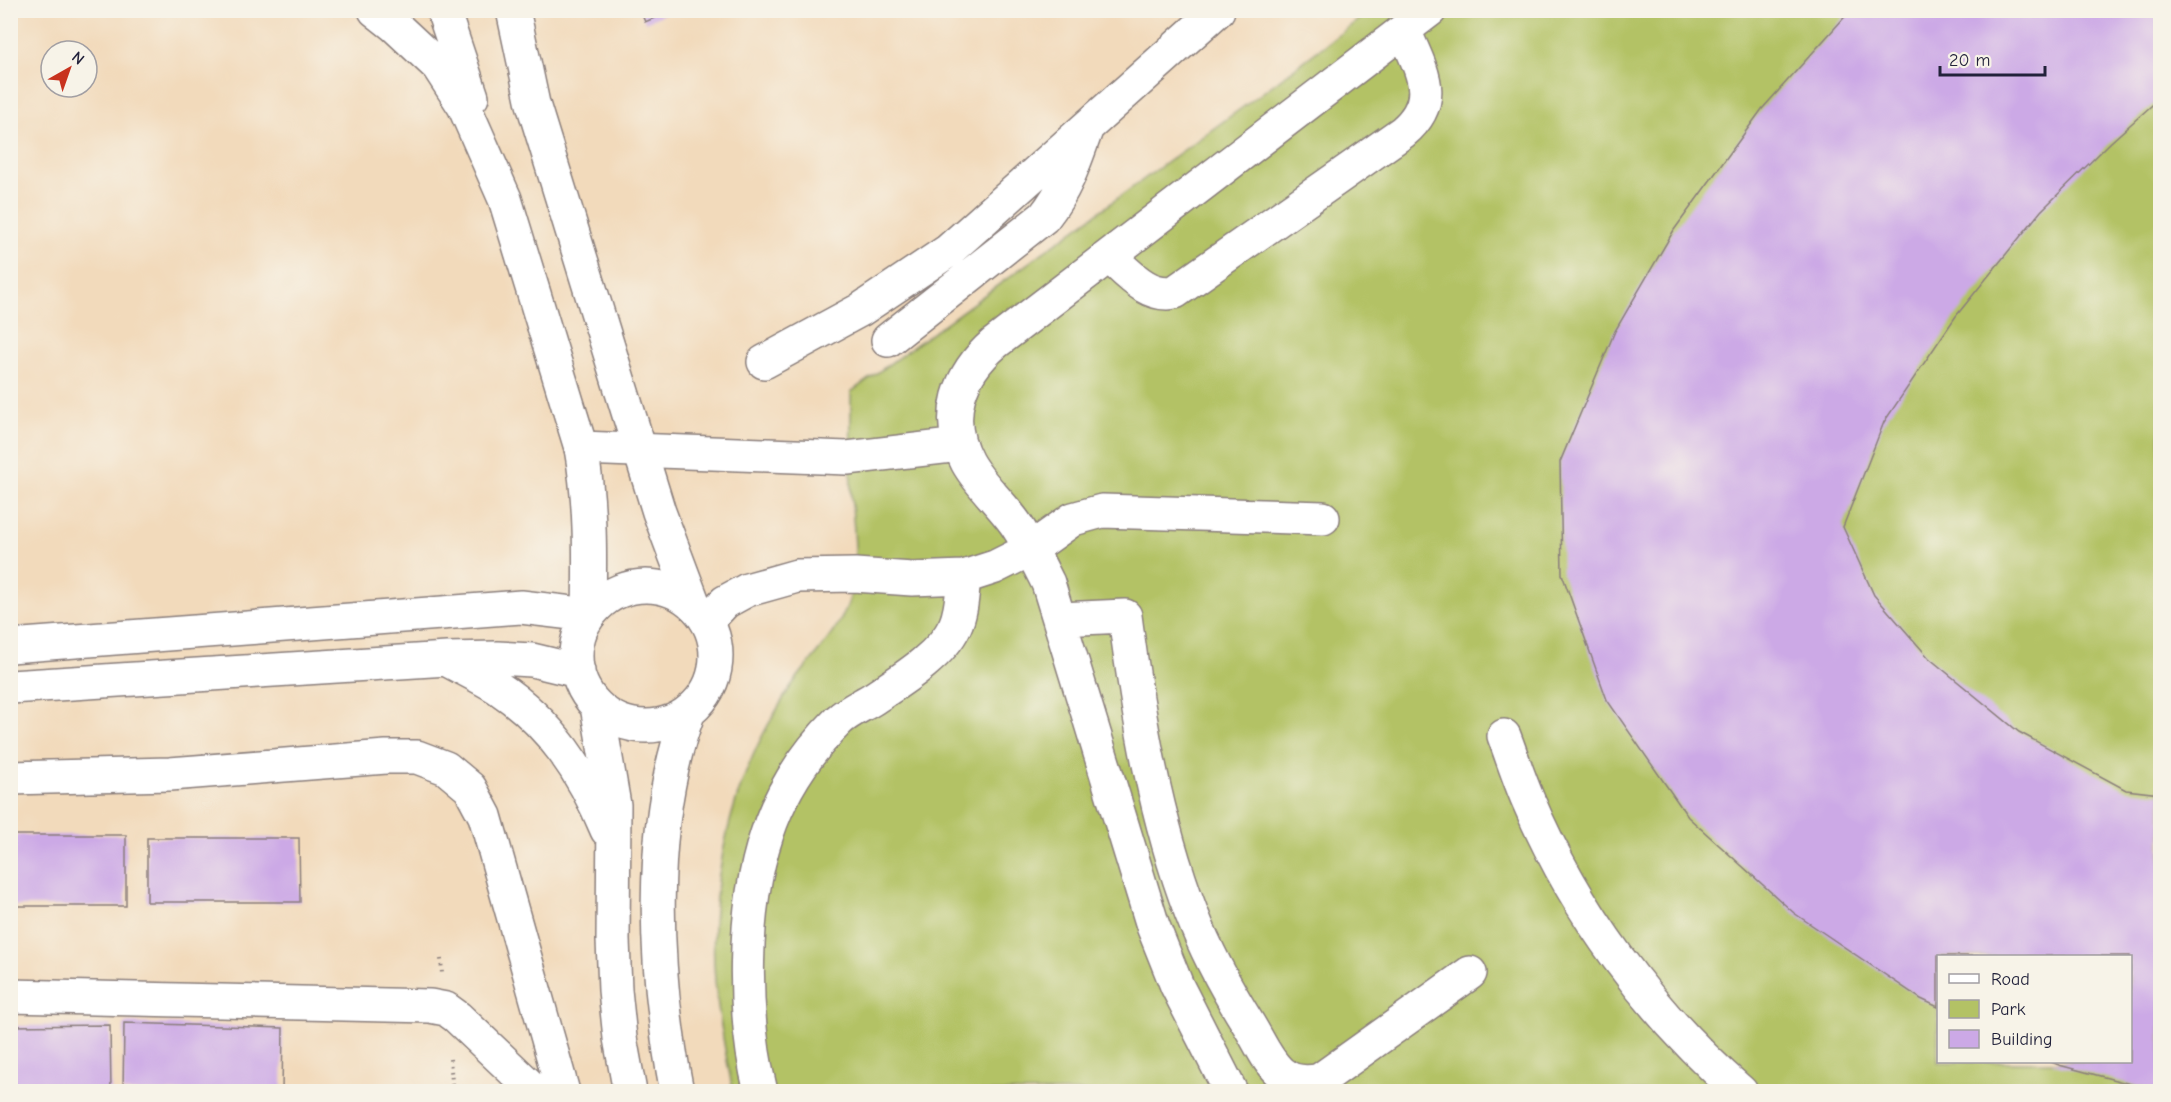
<svg xmlns="http://www.w3.org/2000/svg" width="2171" height="1102" viewBox="0 0 2171 1102" font-family="'Comic Neue',sans-serif">
<style>
.green{fill:#b3c265;stroke:#6a7250;stroke-width:1.5;fill-rule:evenodd}
.building{fill:#cca9e6}
.lines{fill:none;stroke-linecap:round;stroke-linejoin:round}
.minor-casing{stroke:#8a7e7b;stroke-width:36}
.major-casing{stroke:#8a7e7b;stroke-width:36}
.highway-casing{stroke:#8a7e7b;stroke-width:36}
.path{stroke:#8a7e7b;stroke-width:4;stroke-dasharray:1.5 4.5;stroke-linecap:butt}
.minor{stroke:#fff;stroke-width:33}
.major{stroke:#fff;stroke-width:33}
.highway{stroke:#fff;stroke-width:33}
</style>
<rect width="100%" height="100%" fill="#f7f3e8"/>
<filter id="ink" filterUnits="userSpaceOnUse"><feTurbulence type="fractalNoise" baseFrequency=".0167" numOctaves="2"/><feDisplacementMap in="SourceGraphic" scale="12" xChannelSelector="R" yChannelSelector="G"/><feConvolveMatrix kernelMatrix="1 2 1 2 8 2 1 2 1" color-interpolation-filters="sRGB"/></filter>
<filter id="wash" filterUnits="userSpaceOnUse"><feTurbulence type="fractalNoise" baseFrequency=".008" numOctaves="4" result="noise"/><feDisplacementMap in="SourceGraphic" scale="24" xChannelSelector="R" yChannelSelector="G"/><feGaussianBlur stdDeviation="1.35" result="paint"/><feColorMatrix in="noise" values="0 0 0 0 0 0 0 0 0 0 0 0 0 0 0 0 0 1.4 0 .05"/><feComposite in="paint" operator="in"/></filter>
<g filter="url(#wash)">
<rect width="100%" height="100%" fill="#f2dabb"/>
<path class="green" d="M1370,11H2160V1091L733,1092C726,1054 718,1017 715,980C708,898 727,801 766,729C774,715 782,700 791,686C810,660 836,635 848,604C861,568 853,529 851,492C850,459 851,425 851,392L1254,99ZM1938,956H2130V1062H1938Z"/>
<g id="blocks">
<path class="building" d="M640,10H673L645,22Z
M1851,10H2160V98L2111,142L2041,211L1956,316L1884,422L1843,527L1874,595L1929,658L2019,732L2126,790L2160,794V1092L2059,1065L2051,1062H2130V956H1938V1007L1921,999L1794,913L1688,817L1607,700L1562,574L1560,462L1615,331L1674,230L1762,109Z
M10,835H126V906H10Z
M147,838H299L300,902H147Z
M124,1023L283,1028L282,1092H123Z
M110,1025L111,1092H10V1026Z"/>
</g>
</g>
<g filter="url(#ink)">
<use href="#blocks" fill-opacity="0" stroke="#8a7e7b" stroke-width="1.5"/>
<g class="lines">
<g class="minor-casing">
<path id="minor" d="M1109,256C1128,273 1148,298 1175,292L1403,132C1442,99 1420,69 1404,30
M888,340L1044,217C1066,189 1074,164 1086,130
M764,362L860,310L948,251L1218,10
M581,448L847,458L960,445
M1060,619L1125,616C1138,715 1155,818 1191,912C1206,951 1227,990 1249,1025C1268,1056 1277,1090 1320,1080L1470,973
M707,621L725,602L747,590L797,576L855,575L912,579L964,577L995,567L1031,549L1073,519L1102,511L1323,518
M1504,736C1512,757 1519,779 1528,800C1575,911 1650,1013 1741,1092
M10,778L170,774L386,757H417L446,768L470,788L485,816L563,1092
M10,996L430,1006L446,1009L457,1017L536,1092
M761,1092C742,1017 742,907 767,834C781,791 807,752 839,720C849,711 863,705 874,698C901,680 941,656 955,626C962,611 962,593 964,577
M1231,1092L1177,986L1153,926L1048,583C1038,563 1028,542 1015,523C1000,502 979,484 967,462C943,417 959,374 995,343L1430,10"/>
</g>
<g class="major-casing">
<path id="major" d="M576 656a70 70 0 1 1 140 0a70 70 0 1 1-140 0Z
M10,646L521,607L589,615
M448,660C464,669 481,677 497,687C550,722 583,772 607,830
M10,687L447,659L497,658L532,660L578,671
M597,706L614,805L613,940L615,990L620,1038L630,1092
M677,1092C654,973 646,826 689,711"/>
</g>
<g class="highway-casing">
<path id="highway" d="M375,10L394,25L438,66L464,106L505,199L581,448C591,503 590,559 589,615
M443,10L472,97
M513,10L533,104L659,512L694,605"/>
</g>
<path class="path" d="M441,959L442,974
M450,1059L453,1092"/>
<use href="#minor" class="minor"/>
<use href="#major" class="major"/>
<use href="#highway" class="highway"/>
</g>
</g>
<rect width="2171" height="1102" fill="none" stroke="#f7f3e8" stroke-width="36"/>
<rect x="1937" y="955" width="195" height="108" fill="#f7f3e8" stroke="#a29fa3" stroke-width="1.5"/>
<rect x="1949" y="974" width="30" height="9" fill="#ffffff" stroke="#a29fa3" stroke-width="1.5"/>
<text x="1991" y="985" font-size="18" fill="#22223b">Road</text>
<rect x="1949" y="1000" width="30" height="18" fill="#b3c265" stroke="#a29fa3" stroke-width="1.5"/>
<text x="1991" y="1015" font-size="18" fill="#22223b">Park</text>
<rect x="1949" y="1030" width="30" height="18" fill="#cca9e6" stroke="#a29fa3" stroke-width="1.5"/>
<text x="1991" y="1045" font-size="18" fill="#22223b">Building</text>
<g transform="translate(69 69) rotate(40)"><circle r="28" fill="#f7f3e8" stroke="#a29fa3" stroke-width="1.5"/>
<path d="M0-4.5L10 22L0 15L-10 22Z" fill="#c8321e"/>
<text y="-9" font-size="16" font-weight="bold" text-anchor="middle" fill="#22223b">N</text>
</g>
<path d="M1940 66v9h105v-9" fill="none" stroke="#22223b" stroke-width="3"/>
<text x="1949" y="66" font-size="18" fill="#22223b" stroke="#f7f3e8" stroke-width="4.5" paint-order="stroke">20 m</text>
</svg>
